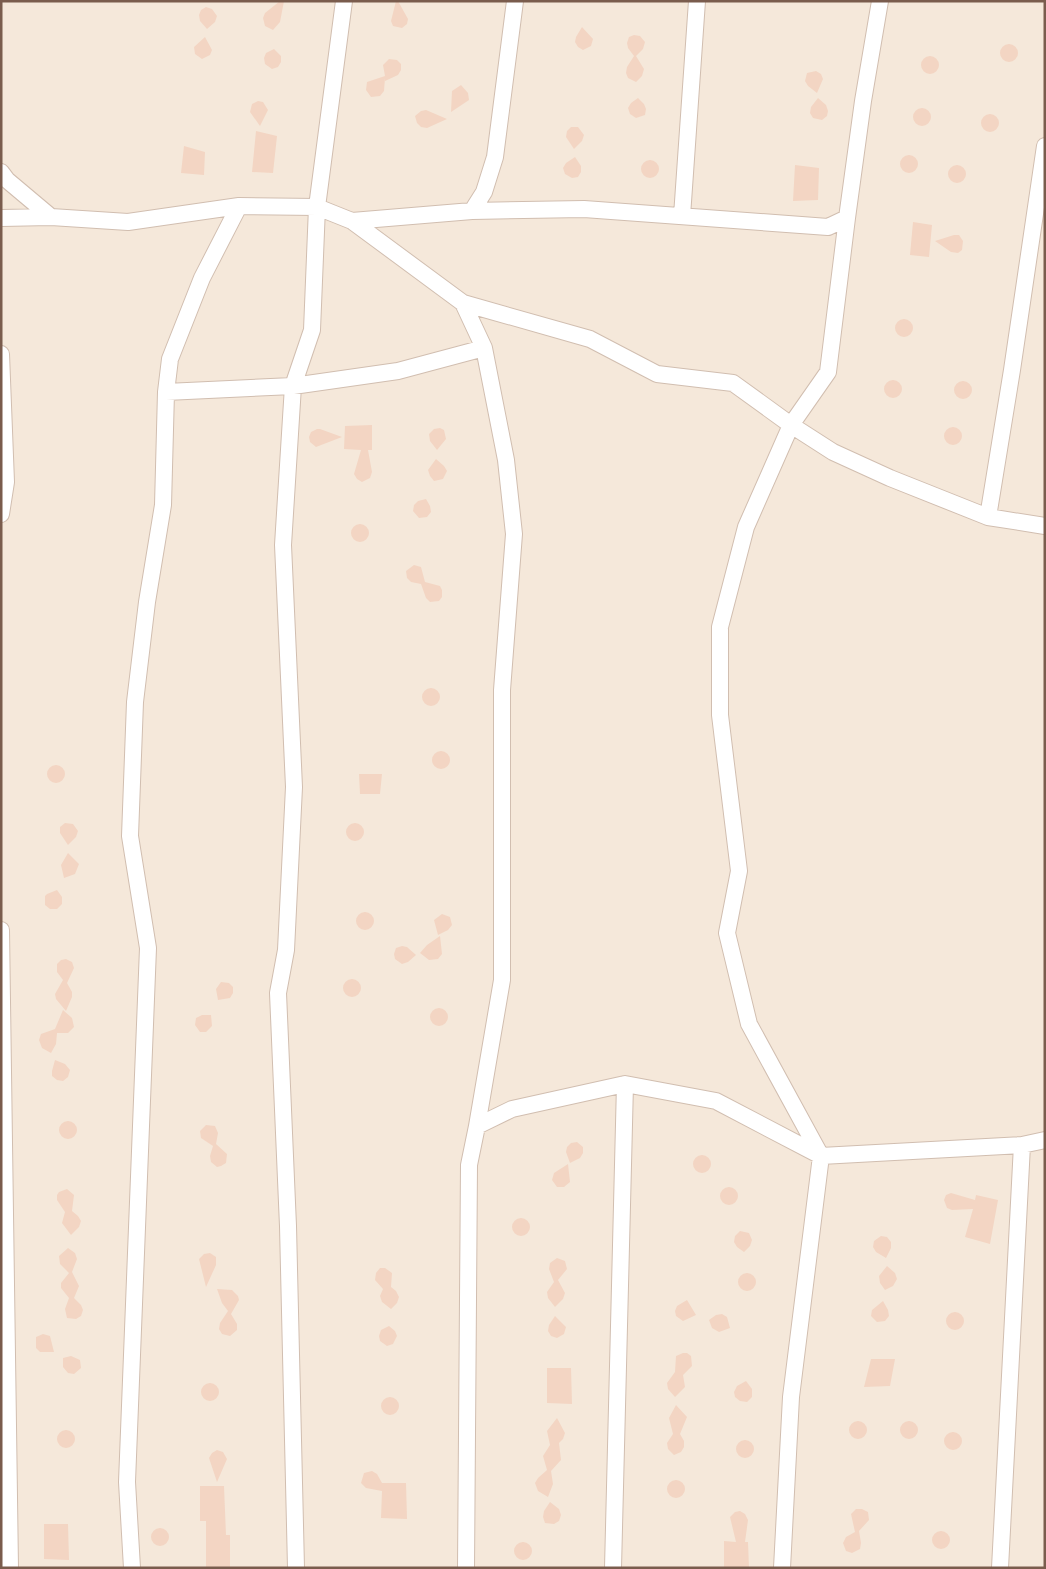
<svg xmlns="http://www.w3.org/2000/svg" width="1046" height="1569" viewBox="0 0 1046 1569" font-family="Karla,sans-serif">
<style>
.residential{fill:#f5e8da}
.building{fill:#f3d5c3}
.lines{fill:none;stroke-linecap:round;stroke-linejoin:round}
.minor-casing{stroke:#d1beb0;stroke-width:18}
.minor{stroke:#fff;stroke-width:16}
</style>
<rect width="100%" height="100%" fill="#fdf6ec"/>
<path class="residential" d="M1,1H1045V1568H1Z"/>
<path class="building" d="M280,1H284L280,22L273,30L265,26L263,18L265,13Z
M396,1H398L408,19L407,24L402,28L393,26L391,21Z
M206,7L212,9L217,16L215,22L207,29L200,21L199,15L201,10Z
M582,27L593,39L591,46L583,50L578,47L575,42L576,37Z
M634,35L640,36L645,42L643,49L636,56L644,69L642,76L636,82L628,78L626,73L627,67L634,56L628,48L627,43L629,37Z
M205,37L212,50L210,55L202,59L195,54L194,47Z
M1000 53a9 9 0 1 1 18 0a9 9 0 1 1-18 0Z
M274,49L281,56V62L278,67L272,69L265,64L264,58L266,53Z
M921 65a9 9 0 1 1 18 0a9 9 0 1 1-18 0Z
M389,59L397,60L401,64V70L398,75L385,81V78L384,91L380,96L371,97L366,90L367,82L385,76L383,65Z
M816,71L821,74L823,79L817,93L808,86L805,81L807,73Z
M461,85L468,93L469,100L451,112L452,91Z
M638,98L644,104L646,109L645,115L636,118L630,114L628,108L631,103Z
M818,98L826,105L828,111L827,116L822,120L813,118L810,113L811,107Z
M258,101L263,102L268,110L260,126L250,112L252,104Z
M913 117a9 9 0 1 1 18 0a9 9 0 1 1-18 0Z
M426,110L447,119L427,128L421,127L417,123L415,116L421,111Z
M981 123a9 9 0 1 1 18 0a9 9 0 1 1-18 0Z
M571,127H578L584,135L582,141L574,149L566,137L567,131Z
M256,131L277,136L273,173L252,172Z
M184,146L205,152L204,175L181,173Z
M900 164a9 9 0 1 1 18 0a9 9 0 1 1-18 0Z
M575,157L581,166V172L578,177L572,178L565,174L563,168L566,163Z
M641 169a9 9 0 1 1 18 0a9 9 0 1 1-18 0Z
M795,165L819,168L818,200L793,201Z
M948 174a9 9 0 1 1 18 0a9 9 0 1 1-18 0Z
M913,222L932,225L929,257L910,255Z
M954,235H959L963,241L962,250L958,253L951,252L935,241Z
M895 328a9 9 0 1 1 18 0a9 9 0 1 1-18 0Z
M884 389a9 9 0 1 1 18 0a9 9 0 1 1-18 0Z
M954 390a9 9 0 1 1 18 0a9 9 0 1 1-18 0Z
M372,425V450H368L372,472L370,478L362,482L357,479L354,474L361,450L344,449L345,426Z
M944 436a9 9 0 1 1 18 0a9 9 0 1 1-18 0Z
M440,428L444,430L446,439L437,450L430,441L429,434L434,429Z
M317,429H320L342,437L316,447L310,442L309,437L311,432Z
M436,459L444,466L447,471L443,479L434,481L430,476L428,470Z
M426,499L430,506L431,512L427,517L419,518L413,511L414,505L418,501Z
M351 533a9 9 0 1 1 18 0a9 9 0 1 1-18 0Z
M414,565L421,567L425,582L440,586L442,590V597L439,601L430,602L426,598L421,584L411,582L407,578L406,571Z
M422 697a9 9 0 1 1 18 0a9 9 0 1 1-18 0Z
M432 760a9 9 0 1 1 18 0a9 9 0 1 1-18 0Z
M47 774a9 9 0 1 1 18 0a9 9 0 1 1-18 0Z
M359,774H382L380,794H360Z
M65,823L73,824L78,831L76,837L68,845L60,833V827Z
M346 832a9 9 0 1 1 18 0a9 9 0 1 1-18 0Z
M68,853L79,864L75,874L64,878L61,865Z
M57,890L62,897V904L57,909H50L45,905V896L47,894Z
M356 921a9 9 0 1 1 18 0a9 9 0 1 1-18 0Z
M442,914L450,917L452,925L448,930L438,935L434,920Z
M440,936L442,954L438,959L429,960L420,953L427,945Z
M402,946L407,947L416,955L408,962L402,964L395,959L394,954L396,948Z
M66,959L72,962L74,968L67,983L72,992V997L66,1011L56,999L55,994L63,980L57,972V964L61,960Z
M343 988a9 9 0 1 1 18 0a9 9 0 1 1-18 0Z
M221,982L229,983L233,987V993L230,998L218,1000L216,989Z
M430 1017a9 9 0 1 1 18 0a9 9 0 1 1-18 0Z
M63,1010L72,1018L74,1027L68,1033H57L56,1044L51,1053L42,1048L39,1040L41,1034L55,1029Z
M202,1015H211L212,1026L206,1032H200L195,1025L196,1018Z
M55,1060L65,1064L70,1070L68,1077L63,1081L57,1080L52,1076V1071Z
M59 1130a9 9 0 1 1 18 0a9 9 0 1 1-18 0Z
M206,1125L215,1126L218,1133L216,1144L227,1154L226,1163L221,1166L217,1167L211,1162L210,1156L213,1146L201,1138L200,1131Z
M577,1142L583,1147V1153L580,1158L570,1163L566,1152L567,1147L571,1143Z
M693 1164a9 9 0 1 1 18 0a9 9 0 1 1-18 0Z
M568,1164L570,1182L564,1187H557L552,1180L554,1173Z
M720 1196a9 9 0 1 1 18 0a9 9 0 1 1-18 0Z
M67,1189L74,1195L72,1211L78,1216L81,1221L79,1227L71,1235L62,1223L65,1212L57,1200V1195L59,1192Z
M951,1193L975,1200L976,1195L998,1200L990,1244L965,1237L973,1209L952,1210L947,1208L944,1200L946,1195Z
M512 1227a9 9 0 1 1 18 0a9 9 0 1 1-18 0Z
M740,1231L749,1233L752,1240L750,1246L744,1252L737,1247L734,1242L735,1236Z
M881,1236L887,1237L891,1242V1248L886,1258L876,1252L873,1247L874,1241Z
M68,1248L75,1253L77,1259L72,1272L79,1286L74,1298L81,1305L83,1310L81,1316L76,1319L67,1318L65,1309L69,1298L61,1288V1283L69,1273L60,1264L59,1256Z
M210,1253L216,1257V1265L206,1287L199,1259L204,1254Z
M557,1258L565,1261L567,1269L558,1280L565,1293L563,1299L555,1307L548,1298L547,1292L554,1282L549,1269L550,1263Z
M887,1266L895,1273L897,1279L893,1286L885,1290L880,1283L879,1276Z
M380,1268H385L392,1273L391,1287L396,1291L399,1297L397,1303L391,1309L382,1302L380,1296L383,1289L375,1280L376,1273Z
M738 1282a9 9 0 1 1 18 0a9 9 0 1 1-18 0Z
M217,1289L232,1290L238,1296L239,1300L231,1314L237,1324V1330L230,1336L222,1334L219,1329L220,1323L228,1311L222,1303Z
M687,1300L696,1315L683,1321L676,1316L675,1311L677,1306Z
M883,1301L888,1310L889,1316L885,1321L877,1322L871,1316L872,1310Z
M946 1321a9 9 0 1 1 18 0a9 9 0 1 1-18 0Z
M722,1314L727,1317L730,1328L719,1332L712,1328L709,1320L716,1315Z
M555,1316L566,1327L564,1334L557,1338L551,1336L548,1331L549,1325Z
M389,1326L395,1331L397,1336L393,1344L387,1346L380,1341L379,1336L381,1330Z
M43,1334L50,1336L54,1352H40L36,1348V1337Z
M683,1353H687L691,1356L692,1366L683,1375L685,1387L675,1397L668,1389L667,1383L675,1372L676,1356Z
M71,1356L80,1360L81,1368L74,1374L68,1373L63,1367V1358Z
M871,1359H895L890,1386L864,1387Z
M547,1368H571L572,1404L547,1403Z
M746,1381L752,1389V1397L747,1402L740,1401L735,1397L734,1392L737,1386Z
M201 1392a9 9 0 1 1 18 0a9 9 0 1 1-18 0Z
M381 1406a9 9 0 1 1 18 0a9 9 0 1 1-18 0Z
M676,1405L687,1417L680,1434L684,1441V1447L681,1452L674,1455L668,1449L667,1443L673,1434L669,1418Z
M557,1418L565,1433L563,1439L559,1443L561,1460L551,1471L553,1484L548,1497L538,1491L535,1483L538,1478L547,1470L543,1456L550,1445L547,1431Z
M900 1430a9 9 0 1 1 18 0a9 9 0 1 1-18 0Z
M849 1430a9 9 0 1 1 18 0a9 9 0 1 1-18 0Z
M57 1439a9 9 0 1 1 18 0a9 9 0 1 1-18 0Z
M944 1441a9 9 0 1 1 18 0a9 9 0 1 1-18 0Z
M736 1449a9 9 0 1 1 18 0a9 9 0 1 1-18 0Z
M217,1450L223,1452L227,1459L217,1482L209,1458L212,1453Z
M372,1471L377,1474L382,1483H406L407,1519L381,1518L382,1491L366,1488L361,1483L364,1473Z
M667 1489a9 9 0 1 1 18 0a9 9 0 1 1-18 0Z
M200,1486H224L226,1535H230V1568H206V1521H200Z
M550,1502L559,1509L561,1515L559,1521L554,1524L545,1523L543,1517L544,1511Z
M856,1509H862L868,1512L869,1520L859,1531L861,1543L860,1549L852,1553L846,1551L843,1543L846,1537L855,1532L851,1514Z
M740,1511L745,1514L748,1520L745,1542H748L749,1568H724V1541L736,1542L730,1517L735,1512Z
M44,1524H68L69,1560L44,1559Z
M151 1537a9 9 0 1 1 18 0a9 9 0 1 1-18 0Z
M932 1540a9 9 0 1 1 18 0a9 9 0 1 1-18 0Z
M514 1551a9 9 0 1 1 18 0a9 9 0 1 1-18 0Z"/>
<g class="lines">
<g class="minor-casing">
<path id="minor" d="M1,172L7,180L51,217L128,222L239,206L317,207L352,221L463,303L590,339L657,374L733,383L791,425L833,452L890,478L988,517L1045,526
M472,211L584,209L828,227L847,218L863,101L880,1
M682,216L697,1
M1,218L51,217
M352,221L472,211L484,192L495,157L515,1
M463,303L484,348L506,460L514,534L502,690V980L477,1126
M1,354L6,482L1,514
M166,392L293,386L398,371L484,348
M988,517L1012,370L1045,146
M1,930L10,1568
M132,1568L127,1482L148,948L130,836L135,702L147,602L163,505L166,392L170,359L202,278L239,206
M296,1568L288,1226L278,993L286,950L294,787L283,545L293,386L312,330L317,207L344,1
M466,1568L469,1165L477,1126L512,1109L625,1084L716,1101L821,1156L1022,1145L1045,1140
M613,1568L625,1084
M782,1568L791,1397L821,1156L749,1024L727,933L739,871L720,715V627L746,527L791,425L828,372L847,218
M1000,1568L1022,1145"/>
</g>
<use href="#minor" class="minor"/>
</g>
<rect width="1046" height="1569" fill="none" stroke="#7a5c4d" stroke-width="5"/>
</svg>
